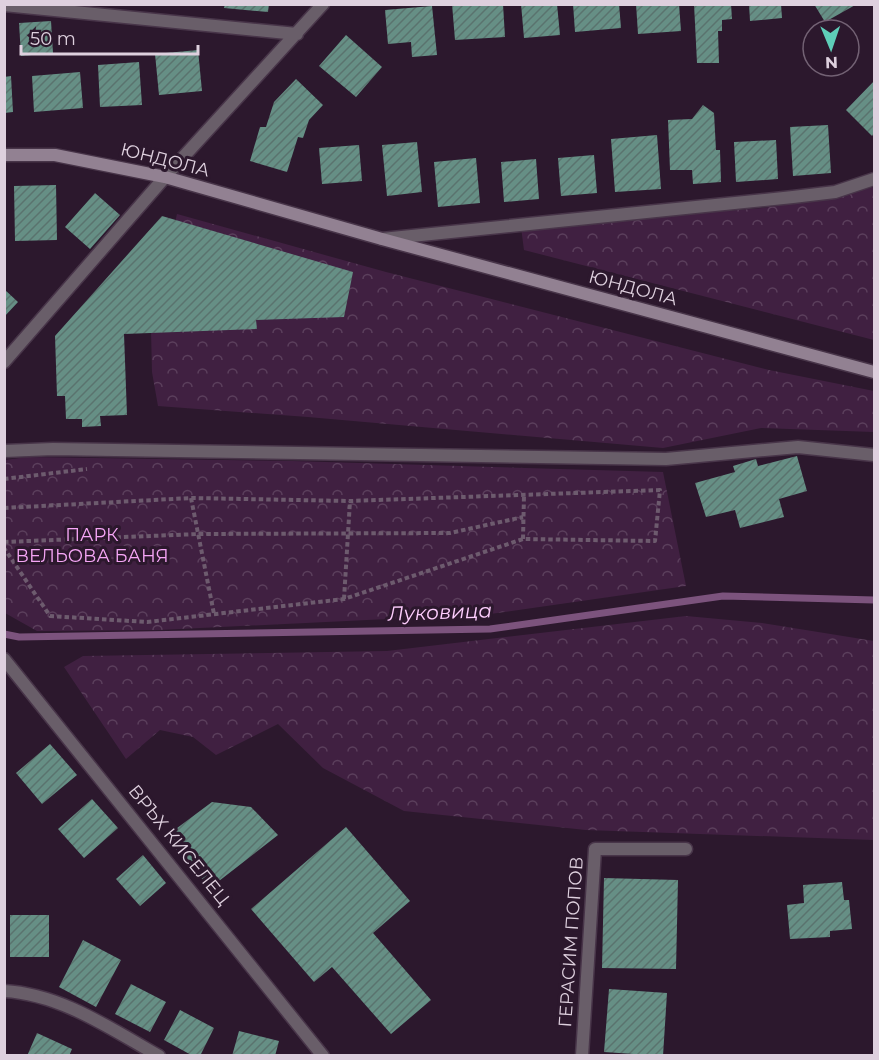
<svg xmlns="http://www.w3.org/2000/svg" width="879" height="1060" viewBox="0 0 879 1060" font-family="Montserrat,sans-serif">
<style>
.park{fill:url(#park-crowns)}
.lines{fill:none;stroke-linecap:round;stroke-linejoin:round}
.stream{stroke:#7c537d;stroke-width:7}
.building{fill:url(#building-hatch)}
.street-casing{stroke:#483549;stroke-width:15}
.secondary-casing{stroke:#483549;stroke-width:15}
.path{stroke:#6d5b6e;stroke-width:4;stroke-dasharray:4.5 3;stroke-linecap:butt}
.street{stroke:#695e69;stroke-width:12}
.secondary{stroke:#928192;stroke-width:12}
.labels{text-anchor:middle;dominant-baseline:central;stroke-width:6;stroke-linejoin:round;paint-order:stroke}
.street-label{font-size:18px;fill:#ded0de;stroke:#2c182d}
.park-label{font-size:18px;fill:#f6a6f6;stroke:#2c182d}
.water-label{font-size:20px;font-style:italic;fill:#fecefe;stroke:#2c182d}
</style>
<defs>
<pattern id="park-crowns" width="20" height="18" patternUnits="userSpaceOnUse" patternTransform="scale(1.5)"><rect width="20" height="18" fill="#402041"/><path d="M2 6a3 3 0 1 1 6 0M12 15a3 3 0 1 1 6 0" fill="none" stroke="#5b3f5c"/></pattern>
<pattern id="building-hatch" width="6" height="6" patternUnits="userSpaceOnUse" patternTransform="scale(1.5)"><rect width="6" height="6" fill="#668f85"/><path d="M-1 1l2-2M0 6l6-6M5 7l2-2" fill="none" stroke="#5a736e"/></pattern>
</defs>
<rect width="100%" height="100%" fill="#2c182d"/>
<path class="park" d="M874,187V340L524,250L521,227L763,208L846,194Z
M177,214L386,272L769,370L874,391V432L761,428L663,448L308,417L158,406L152,372L151,329Z
M27,457L292,461L663,472L686,586L490,614L159,630L37,631L5,613V460Z
M686,616L762,623L874,641V840L586,830L404,811L323,768L278,724L216,755L193,737L160,730L126,759L64,667L83,656L387,651Z"/>
<g class="lines">
<path class="stream" d="M4,634L19,637L490,629L723,596L874,600"/>
</g>
<path class="building" d="M225,4H269L268,12L224,8Z
M452,4H503L505,37L455,40Z
M521,4H557L560,35L524,38Z
M573,4H619L621,28L575,32Z
M636,4H679L681,31L638,34Z
M694,4H731L732,19L722,20V31H718L719,63H697Z
M749,4H781L782,18L750,21Z
M814,4H857L825,22Z
M432,6L437,55L412,57L411,42L388,44L385,10Z
M51,21L53,53L21,56L19,23Z
M346,35L382,67L356,97L319,66Z
M198,50L202,91L159,95L155,54Z
M139,62L142,105L100,107L98,65Z
M80,72L83,108L34,112L32,76Z
M11,76L13,112L4,113V77Z
M296,79L323,105L309,120L303,138L298,137L287,172L250,161L260,127H266L274,102Z
M874,81V134L872,136L846,110Z
M703,105L714,113L716,150H720L721,182L693,184L692,170H670L668,120L692,119Z
M828,125L831,173L793,176L790,127Z
M657,135L661,189L615,192L611,139Z
M776,140L778,179L736,182L734,142Z
M417,142L422,192L387,196L382,145Z
M359,145L362,181L322,184L319,148Z
M594,155L597,193L561,196L558,158Z
M476,158L480,203L438,207L434,162Z
M536,159L539,199L504,202L501,162Z
M56,185L57,240L15,241L14,186Z
M95,193L120,215L90,249L65,227Z
M162,216L353,272L344,317L256,320L257,329L124,334L127,415L100,416L101,426L82,427V419H66L65,396H57L55,336Z
M4,289L18,302L4,317Z
M797,456L807,491L779,499L784,517L740,528L735,510L706,517L695,483L735,472L733,466L756,459L758,466Z
M50,744L77,775L42,804L16,773Z
M92,799L118,828L84,858L58,829Z
M212,802L251,807L278,835L210,888L165,837Z
M346,827L410,901L373,933L431,1000L391,1034L332,967L314,982L251,909Z
M143,855L166,883L140,906L116,879Z
M604,878L678,880L676,969L602,968Z
M842,882L844,900H849L852,929L830,931V937L790,939L787,905L804,903L803,885Z
M10,915H49V957H10Z
M83,940L121,960L96,1007L59,987Z
M131,984L166,1002L150,1032L115,1014Z
M609,989L667,993L663,1056L604,1052Z
M180,1010L214,1028L200,1056H193L164,1040Z
M239,1031L279,1041L275,1056H232Z
M37,1033L72,1049L69,1056H27Z"/>
<g class="lines">
<g class="street-casing">
<path id="street" d="M4,5L297,34
M382,239L793,197L835,192L874,179
M4,362L165,177L323,4
M4,451L53,449L666,459L798,447L874,455
M4,659L323,1056
M4,991C61,994 111,1029 159,1056
M582,1056L595,849H686"/>
</g>
<g class="secondary-casing">
<path id="secondary" d="M4,155H55L165,177L382,239L874,372"/>
</g>
<path class="path" d="M4,479L87,469
M191,498L214,614
M4,508L191,498L350,501L660,490L655,541L523,539L344,599L147,622L50,616L4,548
M523,539L524,495
M4,542L198,534L450,533L523,517
M344,599L350,501"/>
<use href="#street" class="street"/>
<use href="#secondary" class="secondary"/>
</g>
<g class="labels">
<g class="street-label">
<text transform="translate(165 160) rotate(14)">ЮНДОЛА</text>
<text transform="translate(633 288) rotate(15)">ЮНДОЛА</text>
<text transform="translate(179 845) rotate(51)">ВРЪХ КИСЕЛЕЦ</text>
<text transform="translate(571 942) rotate(-86)">ГЕРАСИМ ПОПОВ</text>
</g>
<g class="park-label">
<text x="92" y="535">ПАРК<tspan x="92" dy="21">ВЕЛЬОВА БАНЯ</tspan></text>
</g>
<g class="water-label">
<text transform="translate(440 612) rotate(-2)">Луковица</text>
</g>
</g>
<rect width="879" height="1060" fill="none" stroke="#ded0de" stroke-width="12"/>
<g transform="translate(831 48) rotate(178)"><circle r="28" fill="#2c182d" stroke="#736274" stroke-width="1.5"/>
<path d="M0-4.5L10 22L0 15L-10 22Z" fill="#5eceb8"/>
<text y="-9" font-size="16" font-weight="bold" text-anchor="middle" fill="#ded0de">N</text>
</g>
<path d="M21 45v9h177v-9" fill="none" stroke="#ded0de" stroke-width="3"/>
<text x="30" y="45" font-size="18" fill="#ded0de" stroke="#2c182d" stroke-width="4.5" paint-order="stroke">50 m</text>
</svg>
